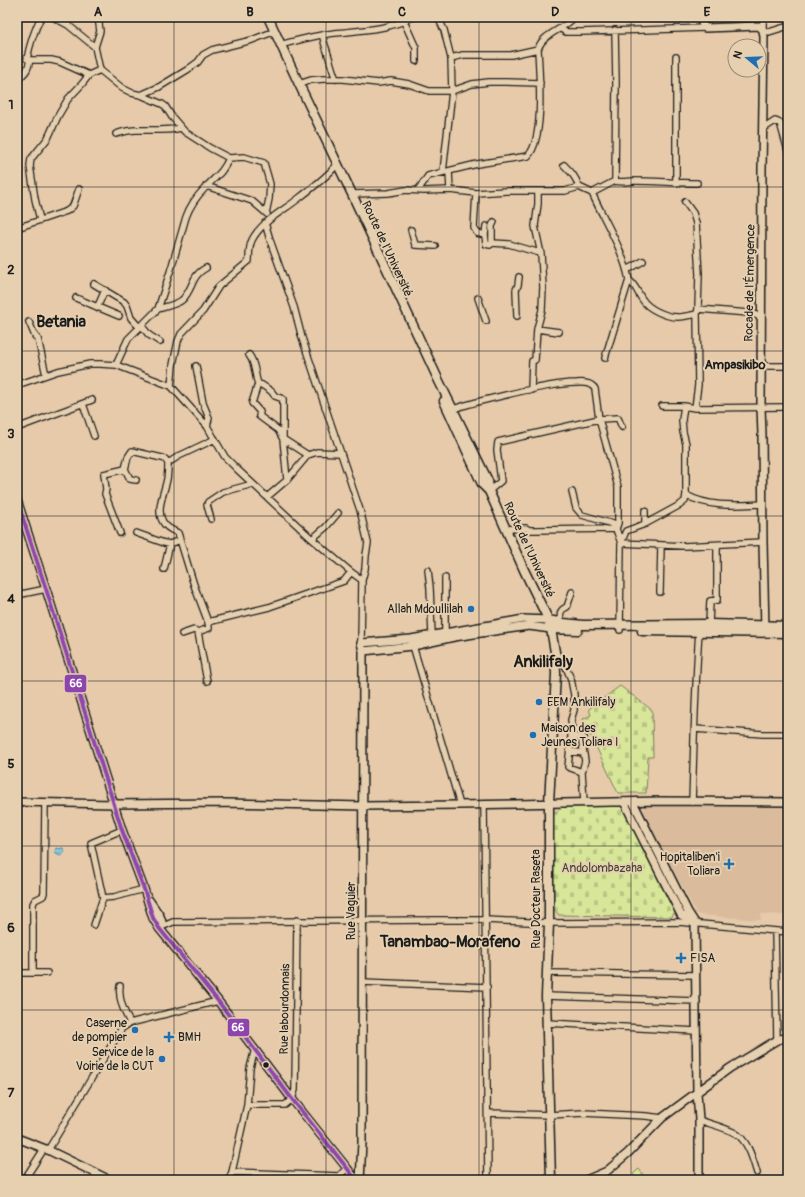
<svg xmlns="http://www.w3.org/2000/svg" width="805" height="1197" viewBox="0 0 805 1197" font-family="Pangolin,sans-serif">
<style>
.built{fill:#dabb9c}
.cemetery{fill:url(#cemetery-stones);stroke:#7a815a}
.garden{fill:#d8e699;stroke:#7a815a}
.water{fill:url(#water-rules);stroke:#5a8693}
.lines{fill:none;stroke-linecap:round;stroke-linejoin:round}
.minor-casing{stroke:#1c1c1c;stroke-width:8}
.tertiary-casing{stroke:#1c1c1c;stroke-width:10}
.secondary-casing{stroke:#1c1c1c;stroke-width:11}
.minor{stroke:#e6d0b0;stroke-width:5.5}
.tertiary{stroke:#e6d0b0;stroke-width:7}
.secondary{stroke:#e6d0b0;stroke-width:8}
.bus-1-casing{stroke:#e6d0b0;stroke-width:7}
.bus-1{stroke:#8e44ad;stroke-width:4}
.grid{fill:none;stroke:#1c1c1c;stroke-width:1;stroke-opacity:0.55}
.poi-dot{fill:#1f6fb2;stroke:#e6d0b0;stroke-width:1.5}
.bus-dot{fill:#1c1c1c;stroke:#e6d0b0;stroke-width:1.5}
.labels{text-anchor:middle;dominant-baseline:central;stroke-width:4;stroke-linejoin:round;paint-order:stroke}
.street-label{font-size:12px;fill:#1c1c1c;stroke:#e6d0b0}
.poi-label{font-size:12px;fill:#1c1c1c;stroke:#e6d0b0;text-anchor:end}
.park-label{font-size:12px;fill:#424435;stroke:#e6d0b0}
.neighbourhood-label{font-size:13px;font-weight:bold;fill:#1c1c1c;stroke:#e6d0b0}
.district-label{font-size:16px;font-weight:bold;fill:#1c1c1c;stroke:#e6d0b0}
.line-badge{stroke:#e6d0b0;stroke-width:1.5}
.badge-label{font-size:11px;text-anchor:middle;font-weight:bold;fill:#fff}
.neatline{fill:none;stroke:#1c1c1c;stroke-width:1.5}
.grid-label{font-size:13px;text-anchor:middle;font-weight:bold;fill:#1c1c1c}
</style>
<defs>
<pattern id="cemetery-stones" width="16" height="16" patternUnits="userSpaceOnUse"><rect width="16" height="16" fill="#d8e699"/><path d="M2 7V4a2 2 0 0 1 4 0v3zM10 15v-3a2 2 0 0 1 4 0v3z" fill="#b9c583"/></pattern>
<pattern id="water-rules" width="6" height="5" patternUnits="userSpaceOnUse"><rect width="6" height="5" fill="#83cde3"/><path d="M0 2.5h6" fill="none" stroke="#71afc2"/></pattern>
</defs>
<rect width="100%" height="100%" fill="#e6caaa"/>
<filter id="ink" filterUnits="userSpaceOnUse"><feTurbulence type="fractalNoise" baseFrequency=".025" numOctaves="2"/><feDisplacementMap in="SourceGraphic" scale="8" xChannelSelector="R" yChannelSelector="G"/><feConvolveMatrix kernelMatrix="1 2 1 2 8 2 1 2 1" color-interpolation-filters="sRGB"/></filter>
<g filter="url(#ink)">
<path class="built" d="M643,804L788,805V915L761,914V920L701,915L697,914L643,814Z"/>
<path class="cemetery" d="M620,686L652,710L653,757H648L646,793H618L583,719L591,715L589,709Z
M625,806L676,909L672,917L559,915L554,909L553,815L562,807Z"/>
<path class="garden" d="M639,1169L647,1180H638L633,1174Z"/>
<path class="water" d="M56,848L61,849V848H63L64,849C65,852 64,855 60,856L56,854L55,852Z"/>
<g class="lines">
<g class="minor-casing">
<path id="minor" d="M53,17L68,25L95,47L100,70L122,88L132,93L141,95L159,87L187,70L198,62L203,55L212,50L252,40L270,33
M402,17L416,48V61
M438,17L444,30L451,58L452,91L443,172
M763,17V30L769,32L785,27L788,29
M561,29L566,32H581L705,28
M323,35C323,41 325,45 327,51C330,60 332,70 336,79
M280,45C298,40 316,35 335,33C364,30 387,30 413,17
M95,47L100,31L98,17
M676,57V183
M451,58L463,55H511L538,49
M30,60H51L60,62L89,75
M17,81C24,72 27,74 30,60L27,59C30,43 34,31 41,17
M299,84L311,80L324,79H343L378,83L391,81L409,84L429,91H452L472,84L489,82H506L540,83
M763,129L775,121L780,123L788,151
M116,134C122,132 130,130 137,130C152,130 167,131 181,128
M229,158L244,157L264,163L270,184L269,199L266,213
M564,165C571,172 576,177 579,187L592,193C605,222 623,249 629,280L605,358
M449,171L450,190
M615,181C621,183 628,181 634,181C655,181 676,183 697,183
M206,186L252,201L266,213L267,214
M418,190L428,176L477,164L528,156C545,138 539,73 538,49C543,33 564,30 574,17
M476,193L474,228L477,233L485,235
M592,193L615,181L616,82L615,30
M352,194L388,193L406,190L424,191L450,190L476,193L506,191H565L579,187
M685,202L693,213L696,223L699,274L698,309
M40,220L35,199L30,166L31,159L48,138L58,116L68,99L82,84L89,75L100,70
M494,222L492,226V243L509,244L540,253
M265,223L271,243L294,307L302,338L360,510L368,543L366,555L365,569L362,580L361,643
M486,226L485,235L486,244L490,245L492,243
M17,228L67,211L73,206L79,189
M411,230L415,245L435,246
M627,269L631,268L643,261
M629,280C636,286 637,292 642,299C648,309 666,317 678,317C684,317 691,315 697,314L698,309L749,313L756,315L761,318
M94,284L124,302L127,306L131,318L139,327
M76,298L119,316
M478,298L486,321
M97,308L105,290
M158,309C164,307 178,304 182,300C193,290 191,275 206,268
M517,316L516,290L518,285L519,277
M29,322L35,336L38,339L46,375
M141,325L149,335L160,342
M537,329L542,310L543,287L541,254L535,226L538,204V191
M249,355C256,364 254,373 258,384L262,385L271,391L275,396L283,399V439L287,480
M116,365L128,339L158,309L171,269L186,217C190,206 197,196 205,188C215,177 223,173 229,158L210,148L185,132L172,117L165,106L162,104L141,95
M196,366L203,403L209,418L207,426
M761,366H788
M258,384L252,403L260,412L259,416L278,430L283,439L308,455
M17,385L58,371L90,364H100L116,365L171,386L207,426L225,457L238,470L312,539L351,572L362,580
M171,386L173,365L178,341L181,334L203,311L219,286L249,261C249,254 249,246 252,240C261,222 283,211 298,199C311,189 324,179 335,167
M531,390L532,361L535,360L537,329L559,332
M83,404L94,436
M662,406H684L695,408L788,407
M695,408L698,385L697,314
M453,409C476,401 499,397 522,391C540,388 558,383 577,383C583,382 592,383 595,389L599,419
M599,419L618,487V523L616,529L621,543L620,630
M17,428L92,400
M168,463L179,456L215,439
M136,480L130,479L125,469L128,457L132,451L162,458L165,459L168,463C168,469 168,474 167,479C165,491 155,510 163,522C166,528 172,530 178,533L194,585L208,622L209,628L198,632L194,630L182,634
M489,491L501,481L497,450L498,442L599,419L618,418L622,427
M572,492L576,508L582,515L613,524L612,529
M686,495C710,508 737,505 763,504
M267,497L287,480L308,455L317,452L340,453
M211,519L207,505L208,502L223,492L253,484
M645,524V511
M506,529L526,528L529,530H536L616,529
M120,533L105,494L106,489L104,474L125,469
M136,533L164,543L170,544L180,540
M312,539L326,527L338,513
M621,543L626,531L645,524L680,505L685,501L686,495V444L683,432L682,420L684,406
M621,543L684,546L763,542
M164,569L170,544
M428,570L430,588L432,635
M445,578V633
M660,592L661,545
M17,595L46,589
M208,622L269,607L344,581L351,572
M561,623C560,614 559,610 567,607L572,592
M709,624L710,601L717,600V545
M198,632L207,681
M411,639L460,805
M556,653L565,665L571,679L574,695V710L571,720L572,727L568,767L582,772
M695,729L763,734H788
M571,736L584,738L582,743L585,761L582,772L584,802
M570,751L583,753
M692,802C694,745 695,688 699,631
M484,805L488,1180
M103,898L114,897L144,889
M94,925L103,898L91,843L122,830
M159,928L173,922L432,920H486L549,923L679,922L788,932
M775,931L777,1040
M17,973H47
M33,973V904L35,900L43,896L44,893L45,803
M547,973L696,975
M362,982L487,987
M120,986C118,999 124,1011 130,1023
M546,996L696,1001
M547,1023L696,1031
M255,1049L250,1068L247,1105H285L292,1099L295,1090L297,920
M488,1113L550,1115L583,1113L646,1116L662,1118
M699,1120C710,1124 724,1127 735,1133C748,1140 753,1160 757,1173
M48,1150L122,1028L130,1023L218,1001
M232,1172L339,1176L347,1168
M24,1180L44,1149
M229,1180L232,1172L247,1105"/>
</g>
<g class="tertiary-casing">
<path id="tertiary" d="M703,17L702,23L705,28L759,26L763,30L764,37L762,169L761,407L762,435L763,542L765,630
M17,500L46,589L122,830L144,889L153,918L159,928L218,1001L292,1099L347,1168L356,1180
M363,651L413,646L454,637L529,626L551,629
M17,802L114,804L226,803L363,806L460,805L661,801L788,802
M624,802L681,915L692,921
M633,802L688,912L695,923L697,1093L699,1120V1180
M149,900L160,916L162,922L159,928
M17,1138L48,1150L110,1180
M360,1180L362,1143L363,651L361,643L411,639L524,619L548,620
M586,1180L607,1171L628,1153L662,1118L730,1068L777,1040L788,1037"/>
</g>
<g class="secondary-casing">
<path id="secondary" d="M268,17L299,84L352,194L438,379L488,481L489,491L524,570L547,617L551,629L555,652L556,674L549,803V923L546,996L551,1180
M444,401L482,484L489,491
M548,620L564,623L583,625L709,624L788,626
M551,629L578,630
M642,631L788,633"/>
</g>
<use href="#minor" class="minor"/>
<use href="#tertiary" class="tertiary"/>
<use href="#secondary" class="secondary"/>
<g class="bus-1-casing">
<path id="bus-1" d="M17,500L46,589L122,830L144,889L153,918L159,928L218,1001L292,1099L347,1168L356,1180"/>
</g>
<use href="#bus-1" class="bus-1"/>
</g>
</g>
<path class="grid" d="M174,17V1180M326,17V1180M479,17V1180M631,17V1180M17,187H788M17,351H788M17,516H788M17,681H788M17,846H788M17,1010H788"/>
<g class="poi-dot">
<circle cx="471" cy="609" r="4"/>
<circle cx="539" cy="702" r="4"/>
<circle cx="533" cy="735" r="4"/>
<path d="M727 858h4v4h4v4h-4v4h-4v-4h-4v-4h4z"/>
<path d="M679 952h4v4h4v4h-4v4h-4v-4h-4v-4h4z"/>
<circle cx="135" cy="1030" r="4"/>
<path d="M167 1031h4v4h4v4h-4v4h-4v-4h-4v-4h4z"/>
<circle cx="162" cy="1059" r="4"/>
</g>
<circle class="bus-dot" cx="266" cy="1065" r="3.5"/>
<g class="labels">
<g class="street-label">
<text transform="translate(387 249) rotate(65)">Route de l'Université</text>
<text transform="translate(750 283) rotate(-89)">Rocade de l'Émergence</text>
<text transform="translate(529 550) rotate(65)">Route de l'Université</text>
<text transform="translate(536 899) rotate(-90)">Rue Docteur Raseta</text>
<text transform="translate(351 911) rotate(-90)">Rue Vaguier</text>
<text transform="translate(285 1009) rotate(-89)">Rue labourdonnais</text>
</g>
<g class="poi-label">
<text x="463" y="609">Allah Mdoullilah</text>
<text x="547" y="702" text-anchor="start">EEM Ankilifaly</text>
<text x="541" y="728" text-anchor="start">Maison des<tspan x="541" dy="14">Jeunes Toliara I</tspan></text>
<text x="720" y="857">Hopitaliben'i<tspan x="720" dy="14">Toliara</tspan></text>
<text x="690" y="958" text-anchor="start">FISA</text>
<text x="127" y="1023">Caserne<tspan x="127" dy="14">de pompier</tspan></text>
<text x="178" y="1037" text-anchor="start">BMH</text>
<text x="154" y="1052">Service de la<tspan x="154" dy="14">Voirie de la CUT</tspan></text>
</g>
<g class="park-label">
<text x="602" y="868">Andolombazaha</text>
</g>
<g class="neighbourhood-label">
<text x="735" y="365">Ampasikibo</text>
</g>
<g class="district-label">
<text x="61" y="322">Betania</text>
<text x="543" y="662">Ankilifaly</text>
<text x="450" y="942">Tanambao-Morafeno</text>
</g>
</g>
<g class="line-badge">
<rect x="64" y="674" width="23" height="19" rx="4" fill="#8e44ad"/>
<rect x="227" y="1018" width="23" height="19" rx="4" fill="#8e44ad"/>
</g>
<g class="badge-label">
<text x="76" y="687">66</text>
<text x="238" y="1031">66</text>
</g>
<rect width="805" height="1197" fill="none" stroke="#e6d0b0" stroke-width="44"/>
<g transform="translate(747 58) rotate(289)"><circle r="19" fill="#e6d0b0" stroke="#958875"/>
<path d="M0-3L7 15L0 10L-7 15Z" fill="#1f6fb2"/>
<text y="-6" font-size="11" font-weight="bold" text-anchor="middle" fill="#1c1c1c">N</text>
</g>
<rect x="22" y="22" width="761" height="1153" class="neatline"/>
<g class="grid-label">
<text x="98" y="16">A</text>
<text x="250" y="16">B</text>
<text x="402" y="16">C</text>
<text x="555" y="16">D</text>
<text x="707" y="16">E</text>
<text x="11" y="109">1</text>
<text x="11" y="274">2</text>
<text x="11" y="438">3</text>
<text x="11" y="603">4</text>
<text x="11" y="768">5</text>
<text x="11" y="932">6</text>
<text x="11" y="1097">7</text>
</g>
</svg>
